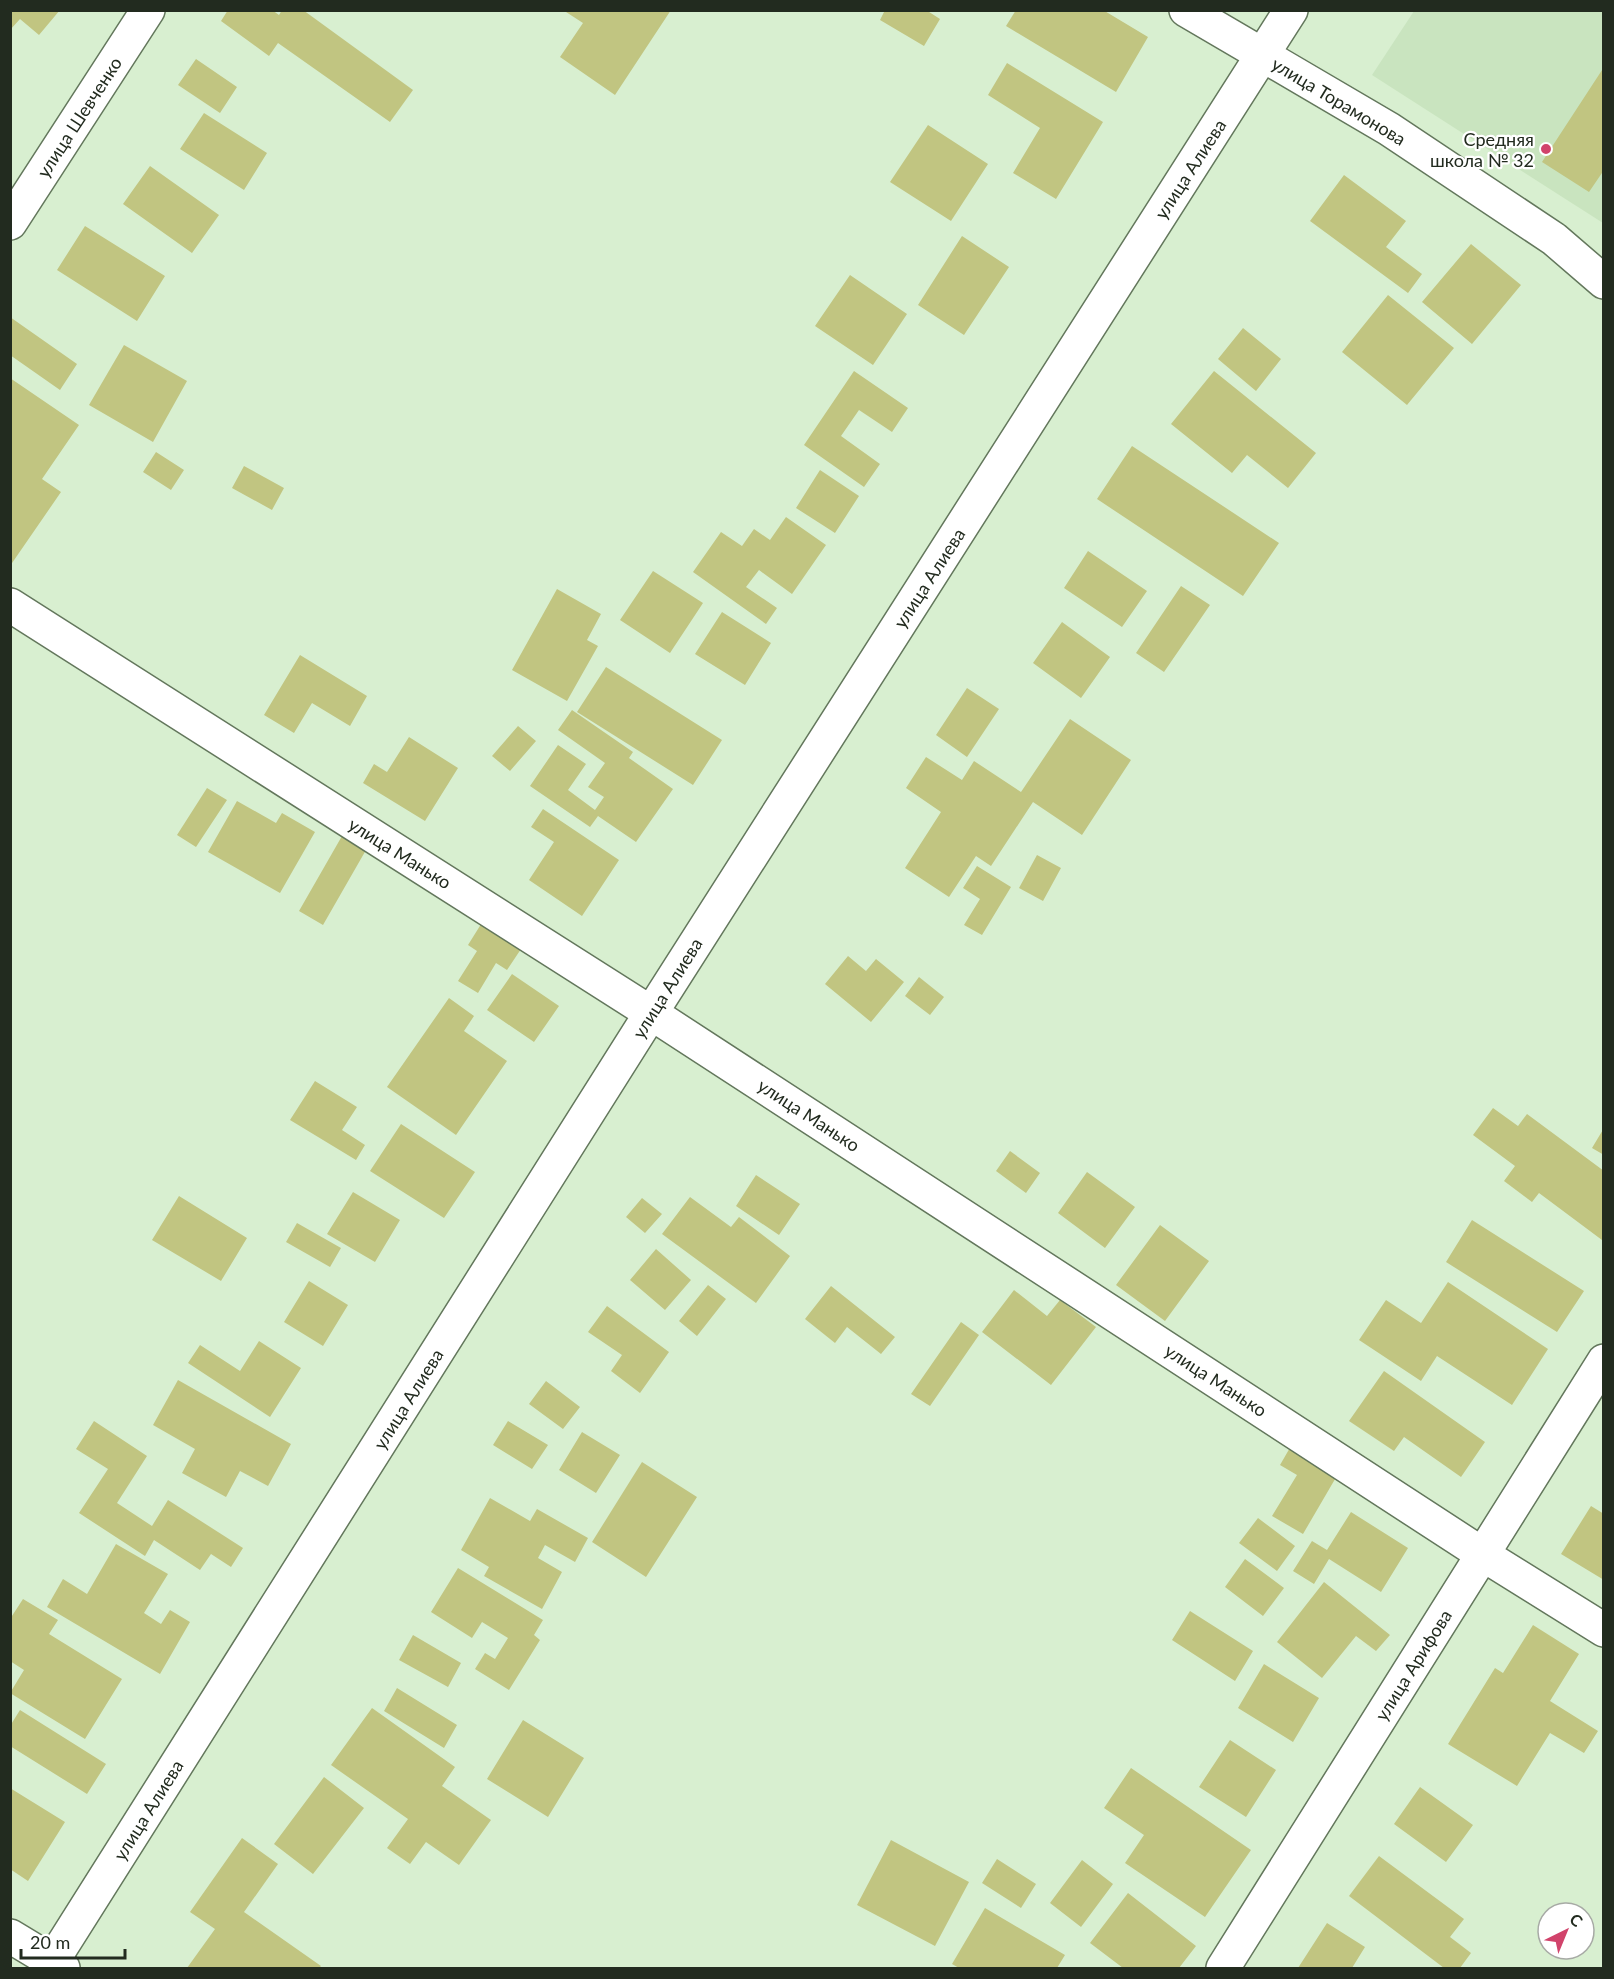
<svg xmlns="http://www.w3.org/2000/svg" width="1614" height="1979" viewBox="0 0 1614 1979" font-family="Lato,sans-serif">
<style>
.built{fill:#c9e4bf}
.building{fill:#c1c581}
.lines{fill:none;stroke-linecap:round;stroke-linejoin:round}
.minor-casing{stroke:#63775c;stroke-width:36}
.minor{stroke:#fff;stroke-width:33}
.poi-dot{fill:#d1436b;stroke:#fff;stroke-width:2}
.labels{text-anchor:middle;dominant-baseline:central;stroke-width:4.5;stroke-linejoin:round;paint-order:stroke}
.street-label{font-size:18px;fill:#222b1f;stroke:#fff}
.poi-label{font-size:18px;fill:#222b1f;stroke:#fff;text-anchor:end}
</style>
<rect width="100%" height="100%" fill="#d8efd0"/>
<path class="built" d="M1414,11H1603V223L1372,75Z"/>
<path class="building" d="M10,10H60L39,35L20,19L10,30Z
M228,10H272L279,15L282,10H303L413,90L390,122L278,43L269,56L221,21Z
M566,10H671L615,95L560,57L583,23L566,12Z
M885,10H926L940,19L924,46L880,20Z
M1016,10H1103L1148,37L1116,92L1006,26Z
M196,59L237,87L220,113L178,85Z
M1007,63L1103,122L1056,199L1013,173L1040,128L988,95Z
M1604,67V170L1589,192L1542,162Z
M204,113L267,153L244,190L180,149Z
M928,125L988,164L951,221L890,182Z
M150,166L219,215L192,253L123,204Z
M1344,175L1406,221L1386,247L1422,274L1408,293L1310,221Z
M85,226L165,276L137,321L57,270Z
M962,236L1009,267L964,335L918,305Z
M1471,244L1521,285L1472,344L1422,302Z
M850,275L907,314L873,365L815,326Z
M1388,295L1454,348L1407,405L1342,352Z
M10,317L77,364L60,390L10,355Z
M1243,328L1281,359L1256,391L1218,359Z
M124,345L187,381L153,442L89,405Z
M854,371L908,408L892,432L859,410L841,436L880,464L864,487L804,445Z
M1214,371L1316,453L1288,488L1247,455L1232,473L1171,424Z
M10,378L79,425L42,479L61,492L10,566Z
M1132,446L1279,543L1243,596L1097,499Z
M156,452L184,470L171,490L143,472Z
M244,466L284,488L272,510L232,488Z
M820,470L859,496L835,533L796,508Z
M786,517L826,545L792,594L759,570L746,587L777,608L766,624L693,572L721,532L742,546L754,529L770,540Z
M1088,551L1147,591L1122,627L1064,588Z
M653,571L703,603L670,653L620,620Z
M1181,586L1210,605L1164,672L1136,653Z
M557,589L601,614L587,640L598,646L567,701L512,670Z
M722,612L771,643L745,685L695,654Z
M1062,622L1110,657L1081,698L1033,663Z
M300,655L367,696L350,726L312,703L294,733L264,715Z
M606,667L722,740L693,785L577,712Z
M967,688L999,709L967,757L936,735Z
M572,710L633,752L629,758L673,789L636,842L598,816L590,827L530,786L558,745L586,764L568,790L595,810L604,797L588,787L605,763L558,730Z
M1070,719L1131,760L1082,835L1033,802L991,866L976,856L949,897L905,868L941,812L906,788L926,757L962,780L974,761L1021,792Z
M518,726L536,741L510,771L492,756Z
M409,737L458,768L425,821L363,783L374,764L387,772Z
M207,788L227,800L196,847L177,835Z
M237,801L276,823L282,813L315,832L280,893L208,852Z
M543,809L619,860L582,916L529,880L554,842L531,827Z
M342,836L366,850L323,925L299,911Z
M1037,855L1061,868L1043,901L1019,888Z
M977,866L1011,887L982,935L964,925L980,899L963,888Z
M483,921L523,946L507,970L496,963L478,993L458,981L477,951L468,945Z
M848,956L866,971L876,959L904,982L871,1022L825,984Z
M512,974L559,1006L534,1042L487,1010Z
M919,977L944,997L930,1015L905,996Z
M449,998L474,1016L464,1031L507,1061L456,1135L387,1087Z
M315,1081L357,1107L342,1130L365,1145L356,1160L290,1120Z
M1493,1108L1518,1126L1527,1114L1604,1171L1602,1240L1539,1193L1532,1202L1504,1181L1515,1166L1473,1135Z
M401,1124L475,1172L444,1218L370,1171Z
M1604,1128V1155L1592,1148Z
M1010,1151L1040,1173L1026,1193L996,1171Z
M1087,1172L1135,1207L1105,1248L1058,1213Z
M756,1175L800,1204L779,1235L736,1206Z
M353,1192L400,1220L375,1262L327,1234Z
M179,1196L247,1238L221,1281L152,1240Z
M690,1197L731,1227L739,1217L790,1256L756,1303L662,1234Z
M642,1198L662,1214L645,1233L626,1217Z
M1472,1220L1584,1291L1557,1332L1446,1262Z
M297,1223L341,1248L330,1267L286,1242Z
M1160,1225L1209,1261L1165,1321L1116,1285Z
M656,1249L691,1280L665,1310L630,1280Z
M309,1281L348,1305L323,1346L284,1322Z
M1448,1282L1548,1349L1512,1405L1437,1356L1421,1381L1359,1340L1386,1300L1421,1323Z
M708,1285L726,1299L697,1336L679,1321Z
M831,1286L895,1337L881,1354L847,1327L835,1343L805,1319Z
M1014,1290L1047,1316L1060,1300L1096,1327L1051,1385L982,1332Z
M607,1306L669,1352L640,1393L611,1371L622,1355L588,1332Z
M961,1322L979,1335L930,1406L911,1394Z
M259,1341L301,1368L270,1417L188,1363L200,1345L240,1371Z
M1384,1371L1485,1442L1461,1477L1404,1437L1394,1451L1349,1421Z
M178,1380L291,1444L268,1486L240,1471L226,1497L182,1473L195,1449L153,1425Z
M546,1381L580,1407L563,1429L529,1404Z
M94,1421L147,1456L117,1503L152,1526L168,1500L243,1548L231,1567L211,1554L200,1570L154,1540L145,1556L79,1513L108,1469L76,1449Z
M508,1421L548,1445L532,1469L493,1445Z
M582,1432L620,1455L596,1493L559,1470Z
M1291,1446L1338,1474L1303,1534L1272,1516L1297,1475L1280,1465Z
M642,1462L697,1497L646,1577L592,1542Z
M490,1498L530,1521L537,1509L588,1538L575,1562L545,1545L538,1558L562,1572L542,1609L484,1576L489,1567L461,1550Z
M1591,1506L1604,1514V1580L1561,1554Z
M1351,1512L1408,1548L1381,1592L1329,1559L1314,1584L1293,1571L1312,1541L1327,1550Z
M1258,1518L1295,1546L1277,1571L1239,1543Z
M116,1544L168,1574L144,1613L161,1624L170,1610L190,1622L160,1674L47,1607L63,1579L87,1594Z
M1245,1559L1284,1588L1263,1616L1225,1587Z
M458,1568L543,1620L534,1635L540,1640L509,1690L475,1669L485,1653L495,1659L508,1638L482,1622L472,1638L431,1612Z
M1324,1582L1390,1635L1376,1651L1356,1636L1322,1678L1277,1642Z
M23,1599L58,1620L49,1634L122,1679L85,1739L10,1693L24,1670L10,1661V1619Z
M1190,1611L1253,1651L1235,1681L1172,1640Z
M1533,1625L1579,1654L1550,1701L1598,1731L1584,1753L1550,1733L1517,1786L1448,1744L1495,1668L1503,1673Z
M413,1635L461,1663L448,1687L399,1660Z
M1264,1664L1319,1698L1293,1742L1238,1708Z
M397,1688L457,1725L444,1748L384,1711Z
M372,1708L455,1767L442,1786L491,1820L459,1865L426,1842L410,1864L387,1848L408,1819L331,1765Z
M20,1710L106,1764L87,1794L10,1746V1726Z
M523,1720L584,1758L548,1817L487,1779Z
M1230,1740L1276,1770L1246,1817L1199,1787Z
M1131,1768L1251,1850L1205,1917L1125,1863L1144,1835L1104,1808Z
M324,1777L364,1808L313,1874L274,1844Z
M1420,1787L1473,1825L1446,1862L1394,1824Z
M10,1788L65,1822L28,1881L10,1869Z
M242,1838L278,1864L244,1912L321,1966L319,1968H187L215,1929L190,1912Z
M891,1840L969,1882L935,1946L857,1905Z
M1379,1856L1464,1919L1450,1937L1471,1953L1460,1968H1444L1349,1896Z
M997,1859L1036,1884L1021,1908L982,1883Z
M1082,1860L1113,1884L1081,1927L1050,1903Z
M1128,1893L1196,1946L1179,1968H1123L1090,1943Z
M985,1908L1065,1955L1057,1968H959L952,1964Z
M1327,1923L1365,1947L1352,1968H1298Z"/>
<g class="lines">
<g class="minor-casing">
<path id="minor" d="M1186,10L1389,129L1554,239L1604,282
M10,223L148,10
M10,605L651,1013L1482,1554L1604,1630
M10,1936L63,1968
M48,1968L651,1013L1291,10
M1223,1968L1604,1361"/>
</g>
<use href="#minor" class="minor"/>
</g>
<circle class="poi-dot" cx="1546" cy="149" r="6"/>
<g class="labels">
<g class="street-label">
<text transform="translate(1339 101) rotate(31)">улица Торамонова</text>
<text transform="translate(79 117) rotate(-57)">улица Шевченко</text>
<text transform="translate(1190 169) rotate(-57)">улица Алиева</text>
<text transform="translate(929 578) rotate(-57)">улица Алиева</text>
<text transform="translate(400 853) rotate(32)">улица Манько</text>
<text transform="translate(667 988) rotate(-58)">улица Алиева</text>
<text transform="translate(809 1115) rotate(33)">улица Манько</text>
<text transform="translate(1216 1380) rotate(33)">улица Манько</text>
<text transform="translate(408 1399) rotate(-58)">улица Алиева</text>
<text transform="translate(1413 1665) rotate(-58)">улица Арифова</text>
<text transform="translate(148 1810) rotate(-58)">улица Алиева</text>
</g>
<g class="poi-label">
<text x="1534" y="139">Средняя<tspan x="1534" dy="21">школа № 32</tspan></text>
</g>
</g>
<rect width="1614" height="1979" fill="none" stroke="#222b1f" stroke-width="24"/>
<g transform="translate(1566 1931) rotate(43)"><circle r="28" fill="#ffffff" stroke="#a7aaa5" stroke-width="1.5"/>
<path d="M0-4.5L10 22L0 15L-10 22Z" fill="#d1436b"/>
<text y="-9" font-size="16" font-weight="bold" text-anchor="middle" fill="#222b1f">С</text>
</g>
<path d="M21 1949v9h104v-9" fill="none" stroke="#222b1f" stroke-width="3"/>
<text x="30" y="1949" font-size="18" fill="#222b1f" stroke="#ffffff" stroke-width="4.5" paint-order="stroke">20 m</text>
</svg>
